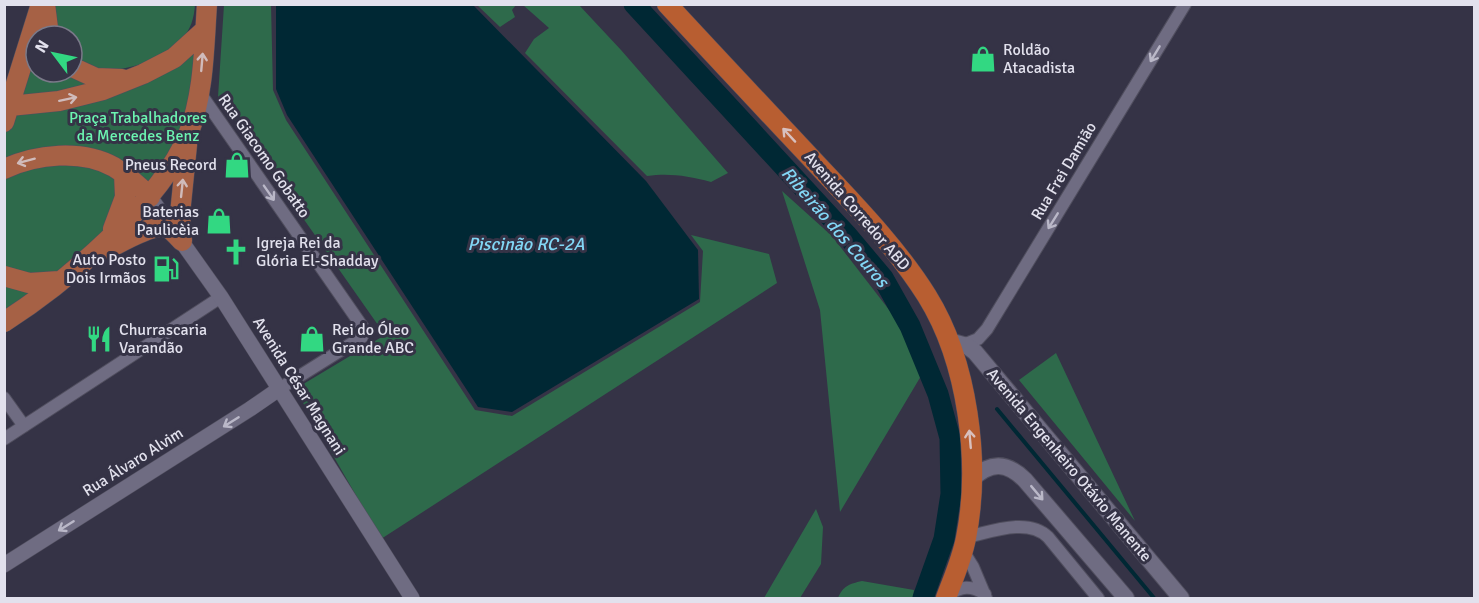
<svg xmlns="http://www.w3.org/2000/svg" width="1479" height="603" viewBox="0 0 1479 603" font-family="Signika,sans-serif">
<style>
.green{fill:#2e6a4b}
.water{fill:#002834}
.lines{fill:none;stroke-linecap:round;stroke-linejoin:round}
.stream{stroke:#002834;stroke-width:4}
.river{stroke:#002834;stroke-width:21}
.minor-casing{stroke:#504e5e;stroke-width:14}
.tertiary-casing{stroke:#504e5e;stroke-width:16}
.secondary-casing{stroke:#504e5e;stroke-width:18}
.primary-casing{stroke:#504e5e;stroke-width:21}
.trunk-casing{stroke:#504e5e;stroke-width:21}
.minor{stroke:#6f6c82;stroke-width:12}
.tertiary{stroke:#6f6c82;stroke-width:15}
.secondary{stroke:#6f6c82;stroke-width:16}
.primary{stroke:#a66145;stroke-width:20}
.trunk{stroke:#b85e31;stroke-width:20}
.oneway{stroke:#bab8c8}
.oneway2{stroke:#d0bbbb}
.oneway3{stroke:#d8c0be}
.labels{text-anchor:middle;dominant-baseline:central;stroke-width:6;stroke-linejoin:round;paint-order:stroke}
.poi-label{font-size:16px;fill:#e2e1ed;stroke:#353346;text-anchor:start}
.park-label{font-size:16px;fill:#6cf5b1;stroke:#353346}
.street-label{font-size:16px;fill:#e2e1ed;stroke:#353346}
.water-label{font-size:18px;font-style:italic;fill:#82d7f5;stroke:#353346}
</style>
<rect width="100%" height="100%" fill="#353346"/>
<path class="green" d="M56,5H195C194,18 191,29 182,39C165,61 108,79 83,66C79,64 75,59 72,57V36H60L56,20Z
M224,5H271L273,90L286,120L475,410L512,416L700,302L703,251L691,235L769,254L777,283L381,539L295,389L385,335L218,97Z
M477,5H516L512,10L515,17L500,27Z
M523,5H579L621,50L728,173L711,182C688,176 670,173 647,176L525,53L534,39L549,28Z
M36,36V72H72L102,81L16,102Z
M200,43L185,120L150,190L112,161L5,166L4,133L14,108L56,105Z
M55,162L104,170L121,183L106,231L63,270L34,278L5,268V176Z
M782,191L832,236L900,324L921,376L840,512L820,310Z
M4,279L41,286L5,312Z
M1056,353L1135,521L1019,380Z
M816,509L823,527L821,564L800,598H764Z
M862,581L914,590L913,598H838C843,586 849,584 862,581Z"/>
<path class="water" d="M276,4L473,5L646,181L698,250L699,299L512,412L478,407L287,115L276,89Z"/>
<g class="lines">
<path class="stream" d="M997,409L1154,598"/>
<path class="river" d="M634,4L846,234L883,278L910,326L938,394L950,438L951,494L944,539L923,598"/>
<g class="minor-casing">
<path id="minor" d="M200,93L364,329L362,337L279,389
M963,345L978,339L987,329L1185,4
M4,398L24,426
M4,439L221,297
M967,537C990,532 1028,517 1048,537L1098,598
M963,551L973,567L986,598
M948,595C961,586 971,585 985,594"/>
</g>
<g class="tertiary-casing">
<path id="tertiary" d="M150,197L221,297L412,598
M4,565L250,409L279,389"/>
</g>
<g class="secondary-casing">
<path id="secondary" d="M949,341L967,346L975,352L1181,598
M972,479C991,461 1007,462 1025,480L1126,598"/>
</g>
<g class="primary-casing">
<path id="primary" d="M45,4L49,36
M72,67L96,78L122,79
M10,106L59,101L103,90L143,74L174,58L205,30
M4,122L41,4
M4,169C36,154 82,149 114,167C127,175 139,186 150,197
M113,229L125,197L124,174
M182,241L180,214L187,145
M104,251C119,244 152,222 168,228C173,231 178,237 182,241
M4,276L29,283L59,281
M4,322C65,283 161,202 188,135C204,94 204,48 207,4"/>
</g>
<g class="trunk-casing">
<path id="trunk" d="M667,4C714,55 762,106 810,157C851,201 895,245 927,296C968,362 981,462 966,538C962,559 953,579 946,598"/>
</g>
<use href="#minor" class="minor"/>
<use href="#tertiary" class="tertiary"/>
<use href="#secondary" class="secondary"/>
<use href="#primary" class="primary"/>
<use href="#trunk" class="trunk"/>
</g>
<defs><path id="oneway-shaft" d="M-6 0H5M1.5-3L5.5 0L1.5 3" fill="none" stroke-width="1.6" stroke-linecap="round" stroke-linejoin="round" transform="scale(1.5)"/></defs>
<g class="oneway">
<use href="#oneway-shaft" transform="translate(1155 54) rotate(121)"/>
<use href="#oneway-shaft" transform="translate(269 193) rotate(55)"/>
<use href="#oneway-shaft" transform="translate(1053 221) rotate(122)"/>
<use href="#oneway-shaft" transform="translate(231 422) rotate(148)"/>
<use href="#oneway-shaft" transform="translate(1037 493) rotate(50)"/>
<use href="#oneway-shaft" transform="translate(66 526) rotate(148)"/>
</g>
<g class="oneway2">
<use href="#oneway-shaft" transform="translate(202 62) rotate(-85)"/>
<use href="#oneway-shaft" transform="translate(68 99) rotate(-12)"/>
<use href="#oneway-shaft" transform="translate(26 161) rotate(165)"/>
<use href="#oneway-shaft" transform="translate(182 188) rotate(-84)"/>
</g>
<g class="oneway3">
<use href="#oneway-shaft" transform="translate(789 135) rotate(-133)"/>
<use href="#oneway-shaft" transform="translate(970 439) rotate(-95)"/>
</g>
<defs>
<g id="shop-bare" transform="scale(2.07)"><path d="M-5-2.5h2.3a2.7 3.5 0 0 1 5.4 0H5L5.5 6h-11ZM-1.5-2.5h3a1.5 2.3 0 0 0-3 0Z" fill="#32d882" stroke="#353346" stroke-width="2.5" paint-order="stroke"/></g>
<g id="church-bare" transform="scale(2.07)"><path d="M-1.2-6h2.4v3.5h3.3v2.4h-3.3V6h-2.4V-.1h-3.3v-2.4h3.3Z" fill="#32d882" stroke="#353346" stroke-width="2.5" paint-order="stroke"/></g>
<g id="fuel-bare" transform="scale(2.07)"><path d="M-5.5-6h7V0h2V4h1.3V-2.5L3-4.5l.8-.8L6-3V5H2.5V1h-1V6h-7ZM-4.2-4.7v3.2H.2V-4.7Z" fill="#32d882" stroke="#353346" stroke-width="2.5" paint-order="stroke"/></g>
<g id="restaurant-bare" transform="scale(2.07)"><path d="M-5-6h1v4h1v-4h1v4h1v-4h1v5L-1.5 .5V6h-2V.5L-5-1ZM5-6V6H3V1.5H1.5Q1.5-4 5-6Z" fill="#32d882" stroke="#353346" stroke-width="2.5" paint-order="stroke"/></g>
</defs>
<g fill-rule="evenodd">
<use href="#shop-bare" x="983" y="59"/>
<use href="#shop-bare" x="237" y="165"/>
<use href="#shop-bare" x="219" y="221"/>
<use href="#church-bare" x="236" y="252"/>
<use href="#fuel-bare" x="166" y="269"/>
<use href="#restaurant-bare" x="99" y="339"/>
<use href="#shop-bare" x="312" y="339"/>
</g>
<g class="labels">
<g class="poi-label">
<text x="1003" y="50">Roldão<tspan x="1003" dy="18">Atacadista</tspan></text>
<text x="217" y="165" text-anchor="end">Pneus Record</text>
<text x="199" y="212" text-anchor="end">Baterias<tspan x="199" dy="18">Paulicèia</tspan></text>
<text x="256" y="243">Igreja Rei da<tspan x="256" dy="18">Glória El-Shadday</tspan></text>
<text x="146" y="260" text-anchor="end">Auto Posto<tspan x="146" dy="18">Dois Irmãos</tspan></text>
<text x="119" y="330">Churrascaria<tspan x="119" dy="18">Varandão</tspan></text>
<text x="332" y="330">Rei do Óleo<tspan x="332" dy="18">Grande ABC</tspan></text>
</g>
<g class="park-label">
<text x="138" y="118">Praça Trabalhadores<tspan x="138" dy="18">da Mercedes Benz</tspan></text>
</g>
<g class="street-label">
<text transform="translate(264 156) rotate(55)">Rua Giacomo Gobatto</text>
<text transform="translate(1064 171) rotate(-59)">Rua Frei Damião</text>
<text transform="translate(857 211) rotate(49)">Avenida Corredor ABD</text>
<text transform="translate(299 386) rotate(58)">Avenida César Magnani</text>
<text transform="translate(133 462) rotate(-32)">Rua Álvaro Alvim</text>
<text transform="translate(1069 465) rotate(50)">Avenida Engenheiro Otávio Manente</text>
</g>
<g class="water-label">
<text transform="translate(835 227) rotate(49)">Ribeirão dos Couros</text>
<text x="526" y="244">Piscinão RC-2A</text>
</g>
</g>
<rect width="1479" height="603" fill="none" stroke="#e2e1ed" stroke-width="12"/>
<g transform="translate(54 54) rotate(302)"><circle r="28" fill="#353346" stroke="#7a7989" stroke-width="1.5"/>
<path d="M0-4.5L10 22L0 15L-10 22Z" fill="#32d882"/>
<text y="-9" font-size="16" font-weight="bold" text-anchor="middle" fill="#e2e1ed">N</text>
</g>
</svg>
